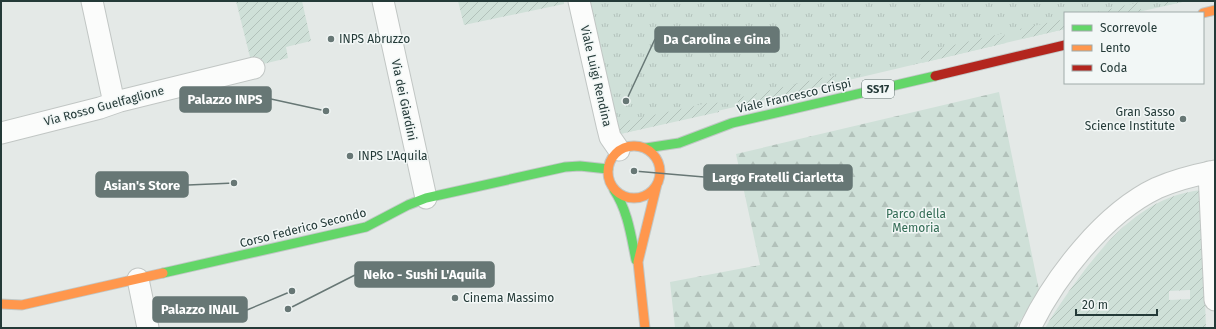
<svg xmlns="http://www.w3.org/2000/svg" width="1216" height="329" viewBox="0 0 1216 329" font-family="'Fira Sans',sans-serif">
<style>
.forest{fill:url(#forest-firs)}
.park{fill:url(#park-tufts)}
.garden{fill:url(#garden-furrows);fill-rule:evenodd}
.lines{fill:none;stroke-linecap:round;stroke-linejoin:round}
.street-casing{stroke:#c1c6c4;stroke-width:23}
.fast-casing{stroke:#c1c7c6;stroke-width:11}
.slow-casing{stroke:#c1c7c6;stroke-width:11}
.jam-casing{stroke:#c1c7c6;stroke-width:11}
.street{stroke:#fbfcfb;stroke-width:21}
.fast{stroke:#63d668;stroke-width:9}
.slow{stroke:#ff974d;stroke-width:9}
.jam{stroke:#b3261e;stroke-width:9}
.poi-dot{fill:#677775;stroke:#f2f7f6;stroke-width:1.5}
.labels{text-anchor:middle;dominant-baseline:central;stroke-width:3;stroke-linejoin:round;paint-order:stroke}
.shield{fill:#f2f7f6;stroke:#627371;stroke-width:1}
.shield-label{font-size:11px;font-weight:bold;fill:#243a38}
.poi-label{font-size:12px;fill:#243a38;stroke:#f2f7f6;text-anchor:start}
.street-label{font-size:12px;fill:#243a38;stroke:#f2f7f6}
.park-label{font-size:12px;fill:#336c55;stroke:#f2f7f6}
.leader{fill:none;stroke:#677775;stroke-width:1.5}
.callout-dot{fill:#677775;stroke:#f2f7f6;stroke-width:1.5}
.callout{fill:#677775;stroke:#677775;stroke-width:1.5}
.callout-label{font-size:13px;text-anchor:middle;font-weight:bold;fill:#fff}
</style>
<defs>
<pattern id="forest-firs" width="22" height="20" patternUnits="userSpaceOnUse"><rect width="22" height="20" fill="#cfe0d8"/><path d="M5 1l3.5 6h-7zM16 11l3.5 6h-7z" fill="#b2c1ba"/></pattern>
<pattern id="park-tufts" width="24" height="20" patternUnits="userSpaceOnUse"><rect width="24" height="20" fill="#cfe0d8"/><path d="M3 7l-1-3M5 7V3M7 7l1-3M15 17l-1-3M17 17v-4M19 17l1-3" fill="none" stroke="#b2c1ba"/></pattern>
<pattern id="garden-furrows" width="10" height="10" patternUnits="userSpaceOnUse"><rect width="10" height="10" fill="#cfe0d8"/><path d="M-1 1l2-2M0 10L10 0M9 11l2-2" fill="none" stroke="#b2c1ba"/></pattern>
</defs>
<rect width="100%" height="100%" fill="#e4e9e7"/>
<path class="forest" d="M999,92L1039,290L1016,328H675L670,282L760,265L736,154Z"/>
<path class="park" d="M590,1H1187L1134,13H1065V29L620,134Z"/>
<path class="garden" d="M236,1H302L311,41L286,47L288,58L263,64L262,59L251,61Z
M458,1H564V4L464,25Z
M1162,1H1187L1163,6Z
M1140,2L1141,11L1134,13H1092Z
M1065,19V29L1022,39L1020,29Z
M1004,33L1006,43L922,63L920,53Z
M834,75L836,83L739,106L737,98Z
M717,101L719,112L620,134L617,123Z
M1201,190L1206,328H1045C1055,311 1066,295 1078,279C1109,237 1146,196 1201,190ZM1190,290V299L1169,300V291Z"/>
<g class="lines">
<g class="street-casing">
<path id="street" d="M92,1L114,103
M383,1L426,198
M579,1L607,125L610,137L619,150
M1,133L100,108L120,101L254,68
M1209,172L1215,300
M138,279L148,328
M1030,328C1055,277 1104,213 1157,188C1175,180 1195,175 1215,171"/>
</g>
<g class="fast-casing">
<path id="fast" d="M646,148L679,143L732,123L935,76
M614,190C628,211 631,236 636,260
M163,273L366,227L408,205L426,198L565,167L580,166L608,169"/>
</g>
<g class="slow-casing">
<path id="slow" d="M1203,13L1215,10
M608 172a26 26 0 1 1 52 0a26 26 0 1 1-52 0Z
M1,304L22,305L163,273
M645,328L638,262L657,184"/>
</g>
<g class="jam-casing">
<path id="jam" d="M935,76L1065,45"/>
</g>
<use href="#street" class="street"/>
<use href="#fast" class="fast"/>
<use href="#slow" class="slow"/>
<use href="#jam" class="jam"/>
</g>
<g class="poi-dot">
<circle cx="331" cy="39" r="4"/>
<circle cx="1183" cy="119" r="4"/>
<circle cx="350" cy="156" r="4"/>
<circle cx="455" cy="298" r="4"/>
</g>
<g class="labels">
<rect class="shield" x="862" y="80" width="32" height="18" rx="3"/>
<g class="shield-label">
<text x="878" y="89">SS17</text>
</g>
<g class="poi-label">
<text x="339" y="39">INPS Abruzzo</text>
<text x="1175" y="112" text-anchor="end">Gran Sasso<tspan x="1175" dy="14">Science Institute</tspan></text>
<text x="358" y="156">INPS L'Aquila</text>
<text x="463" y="298">Cinema Massimo</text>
</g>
<g class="street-label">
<text transform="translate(596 76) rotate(77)">Viale Luigi Rendina</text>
<text transform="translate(794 96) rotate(-13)">Viale Francesco Crispi</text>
<text transform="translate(404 100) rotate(78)">Via dei Giardini</text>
<text transform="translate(104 106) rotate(-15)">Via Rosso Guelfaglione</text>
<text transform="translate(303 228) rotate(-14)">Corso Federico Secondo</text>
</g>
<g class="park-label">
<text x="916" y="214">Parco della<tspan x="916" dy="14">Memoria</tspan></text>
</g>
</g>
<path class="leader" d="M626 101L655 39M326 111L271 99M634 171L704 177M234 183L188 185M288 309L355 275M292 291L247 310"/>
<g class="callout-dot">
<circle cx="626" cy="101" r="4"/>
<circle cx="326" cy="111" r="4"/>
<circle cx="634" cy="171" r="4"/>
<circle cx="234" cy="183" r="4"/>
<circle cx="288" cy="309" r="4"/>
<circle cx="292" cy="291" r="4"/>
</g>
<g class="callout">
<rect x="655" y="27" width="124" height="25" rx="4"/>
<rect x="180" y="87" width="91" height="25" rx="4"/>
<rect x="704" y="165" width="148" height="25" rx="4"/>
<rect x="96" y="172" width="92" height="25" rx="4"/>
<rect x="355" y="262" width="139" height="25" rx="4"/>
<rect x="153" y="297" width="94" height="25" rx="4"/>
</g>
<g class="callout-label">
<text x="717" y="44">Da Carolina e Gina</text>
<text x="225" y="104">Palazzo INPS</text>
<text x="778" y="182">Largo Fratelli Ciarletta</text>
<text x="142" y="190">Asian's Store</text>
<text x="425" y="279">Neko - Sushi L'Aquila</text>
<text x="200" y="314">Palazzo INAIL</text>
</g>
<rect width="1216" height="329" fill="none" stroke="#243a38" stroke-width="4"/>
<rect x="1064" y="12" width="140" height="72" fill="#f2f7f6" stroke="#a0abaa"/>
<rect x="1072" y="25" width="20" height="6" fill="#63d668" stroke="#a0abaa"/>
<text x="1100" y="32" font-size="12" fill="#243a38">Scorrevole</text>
<rect x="1072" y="45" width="20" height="6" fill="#ff974d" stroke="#a0abaa"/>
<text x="1100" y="52" font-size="12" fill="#243a38">Lento</text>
<rect x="1072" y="65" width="20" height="6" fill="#b3261e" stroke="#a0abaa"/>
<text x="1100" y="72" font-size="12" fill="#243a38">Coda</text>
<path d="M1076 309v6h81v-6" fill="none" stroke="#243a38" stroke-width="2"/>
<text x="1082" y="309" font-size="12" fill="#243a38" stroke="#f2f7f6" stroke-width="3" paint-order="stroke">20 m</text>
</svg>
